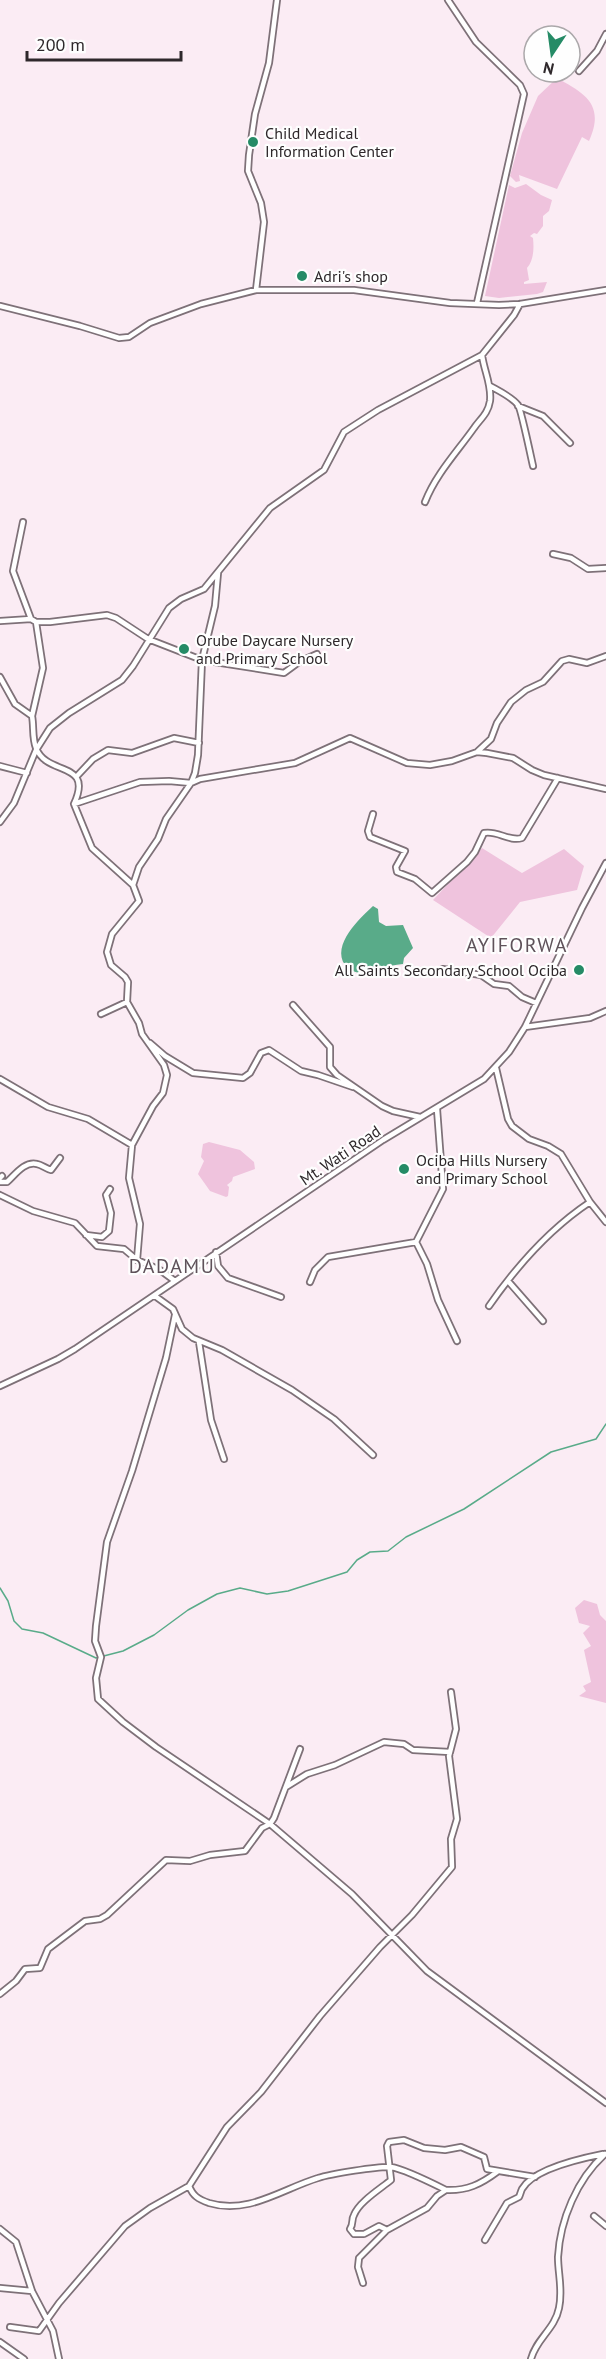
<svg xmlns="http://www.w3.org/2000/svg" width="606" height="2359" viewBox="0 0 606 2359" font-family="'PT Sans',sans-serif">
<style>
.green{fill:#efc3dd}
.water{fill:#59ab89}
.lines{fill:none;stroke-linecap:round;stroke-linejoin:round}
.stream{stroke:#59ab89;stroke-width:1.5}
.street-casing{stroke:#7e7178;stroke-width:8}
.street{stroke:#fff;stroke-width:4.5}
.poi-dot{fill:#258b66;stroke:#fefefe;stroke-width:2}
.labels{text-anchor:middle;dominant-baseline:central;stroke-width:4.5;stroke-linejoin:round;paint-order:stroke}
.poi-label{font-size:16px;fill:#2e282b;stroke:#fefefe;text-anchor:start}
.street-label{font-size:16px;fill:#2e282b;stroke:#fefefe}
.quarter-label{font-size:20px;letter-spacing:1.5px;fill:#5f525a;stroke:#fefefe}
</style>
<rect width="100%" height="100%" fill="#fbecf4"/>
<path class="green" d="M557,78C586,94 605,105 589,141L582,137L557,189L519,175L520,181L516,182L510,176L522,133L538,96Z
M526,184L541,195L552,200L549,211L543,216V226L537,234L534,233L530,236L533,238C534,248 534,260 527,268L529,280L524,282V284L547,282L543,292L537,294L499,298L485,296L509,185L515,188Z
M482,848L522,873L564,849L584,866L577,890L520,902L491,938L433,900Z
M209,1142L240,1150L254,1162L255,1169L233,1177L232,1181L227,1185L229,1187L228,1196L226,1197L210,1191L198,1174L204,1161L201,1157L203,1144Z
M584,1600L597,1604L600,1615L606,1621V1703L579,1696L586,1691L583,1686L591,1682L584,1650L591,1646L583,1633L590,1626L579,1623L575,1608Z"/>
<path class="water" d="M373,906L378,909L379,922L386,926L403,925L413,948L404,958L403,964C395,965 387,966 379,968C375,969 371,972 367,973C359,974 349,971 345,965C331,945 360,918 373,906Z"/>
<g class="lines">
<path class="stream" d="M0,1588L8,1601L14,1621L22,1629L43,1633L96,1658L123,1651L154,1635L188,1610L217,1594L240,1588L267,1594L288,1591L347,1572L357,1560L370,1552L388,1551L406,1537L464,1509L551,1452L596,1439L606,1424"/>
<g class="street-casing">
<path id="street" d="M448,0L476,42L520,85L524,94L477,303
M579,71L597,51L606,34
M256,290L264,222L261,203L248,171L249,155L255,114L269,63L277,0
M0,306L80,326L119,338L129,337L150,323L201,304L256,290H354L450,303L499,305L520,304L606,290
M490,386C499,391 512,397 518,405C521,409 531,457 533,466
M518,406L543,416L570,443
M425,502C436,474 457,452 474,428C480,419 488,414 490,401C492,385 484,371 482,355
M23,522L13,571L31,619
M553,554L571,558L588,569L606,568
M0,621L31,619L36,622H50L107,615L116,618L148,639L202,660L284,673L299,662L317,654
M0,677L15,704L32,716C34,726 32,738 36,748C47,777 94,760 74,804L92,848L133,885
M32,716L43,668L36,622
M477,752L491,739L497,723L511,702L526,690L543,682L562,661L569,659L587,663L606,656
M0,766L27,773
M77,776L93,759L108,750L132,753L174,738L199,743
M74,804L140,782L169,781L191,783L200,779L295,763L350,738L407,763L430,765L452,761L477,752L487,753L513,758L532,770L544,775L606,789
M373,814L368,831L370,837L405,851L396,867L397,872L415,879L432,893L467,862L475,852L484,833C497,830 509,842 522,838L558,778
M0,822L14,803L36,750L50,728L69,713L122,680L133,666L169,608L181,599L204,589L270,508L324,470L344,432L378,410L482,355L514,315L520,304
M443,969L481,975L494,984L509,986L522,997L536,1003
M293,1005L330,1047V1067L337,1075L382,1106L393,1111L420,1117
M101,1014L127,1002
M525,1027L590,1018L606,1011
M150,1043L165,1056L193,1073L243,1078L250,1073L261,1053L269,1050L301,1071L318,1075L353,1087
M496,1068L508,1119L512,1126L529,1139L548,1146L561,1154L590,1202L606,1222
M0,1079L48,1107L88,1119L132,1145
M437,1109L443,1189L416,1242L427,1264L438,1300L457,1341
M0,1178L2,1176
M0,1182H7C15,1175 24,1161 37,1164C42,1165 45,1168 51,1170L60,1158
M0,1195L33,1211L75,1223L97,1246L124,1249L137,1260
M86,1235L102,1237L109,1231L111,1213L106,1195L110,1189
M216,1252L218,1266L228,1278L281,1297
M175,1281L160,1270L137,1260L140,1224L129,1178L132,1145L153,1106L163,1093L167,1075L164,1065L142,1034L139,1023L127,1002L128,982L125,977L111,965L107,952L112,934L139,901L133,885L139,867L158,839L166,819L191,783L195,773L198,755L202,660L215,606L218,573
M508,1281L543,1321
M310,1282L315,1270L328,1257L416,1242
M155,1296L173,1309L182,1329L193,1338L222,1350L292,1390L334,1419L373,1455
M489,1306C516,1267 551,1228 590,1202
M175,1315L166,1358L132,1471L107,1542L96,1626L95,1641L101,1657L96,1678L98,1699L123,1722L156,1747L270,1824L352,1894L427,1971L606,2103
M199,1342L211,1420L224,1459
M0,1386L58,1359L75,1349L383,1140L484,1079L509,1052L525,1027L582,908L606,863
M286,1787L307,1774L335,1765L384,1742L404,1744L413,1750L450,1752
M0,1994L16,1981L25,1969L40,1968L48,1949L85,1921L100,1919L107,1915L166,1860L190,1861L210,1855L245,1851L262,1828L270,1824L274,1818L300,1749
M189,2186C193,2196 198,2199 209,2203C248,2215 282,2189 318,2178C330,2174 379,2166 391,2167C404,2169 432,2183 446,2190C467,2191 481,2184 497,2172
M594,2216L606,2226
M0,2229L16,2242L32,2291L53,2331L59,2359
M387,2230L379,2226L364,2234H354L350,2229C354,2223 351,2220 354,2215C359,2202 380,2189 391,2180L387,2146L389,2142L404,2140L424,2148L445,2150L461,2147L484,2157L487,2169L535,2177
M485,2240L507,2203L519,2197C520,2195 521,2191 522,2189C533,2169 583,2158 603,2154
M363,2283L358,2267L359,2258L387,2230L427,2208L437,2196L446,2190
M0,2288L32,2291
M10,2327L39,2331L59,2303L125,2226L150,2208L189,2186L227,2127L261,2092L320,2016L380,1947L412,1915L452,1867L451,1839L457,1819L449,1756L456,1729L451,1692
M0,2342L24,2359
M531,2359C536,2339 555,2329 559,2308C563,2290 558,2274 558,2257C560,2220 577,2179 605,2154"/>
</g>
<use href="#street" class="street"/>
</g>
<g class="poi-dot">
<circle cx="253" cy="142" r="6"/>
<circle cx="302" cy="276" r="6"/>
<circle cx="184" cy="649" r="6"/>
<circle cx="579" cy="970" r="6"/>
<circle cx="404" cy="1169" r="6"/>
</g>
<g class="labels">
<g class="poi-label">
<text x="265" y="133">Child Medical<tspan x="265" dy="18">Information Center</tspan></text>
<text x="314" y="276">Adri's shop</text>
<text x="196" y="640">Orube Daycare Nursery<tspan x="196" dy="18">and Primary School</tspan></text>
<text x="567" y="970" text-anchor="end">All Saints Secondary School Ociba</text>
<text x="416" y="1160">Ociba Hills Nursery<tspan x="416" dy="18">and Primary School</tspan></text>
</g>
<g class="street-label">
<text transform="translate(340 1155) rotate(-34)">Mt. Wati Road</text>
</g>
<g class="quarter-label">
<text x="517" y="945">AYIFORWA</text>
<text x="172" y="1266">DADAMU</text>
</g>
</g>
<g transform="translate(552 54) rotate(193)"><circle r="28" fill="#fefefe" stroke="#aba8aa" stroke-width="1.5"/>
<path d="M0-4.5L10 22L0 15L-10 22Z" fill="#258b66"/>
<text y="-9" font-size="16" font-weight="bold" text-anchor="middle" fill="#2e282b">N</text>
</g>
<path d="M27 51v9h154v-9" fill="none" stroke="#2e282b" stroke-width="3"/>
<text x="36" y="51" font-size="18" fill="#2e282b" stroke="#fefefe" stroke-width="4.5" paint-order="stroke">200 m</text>
</svg>
